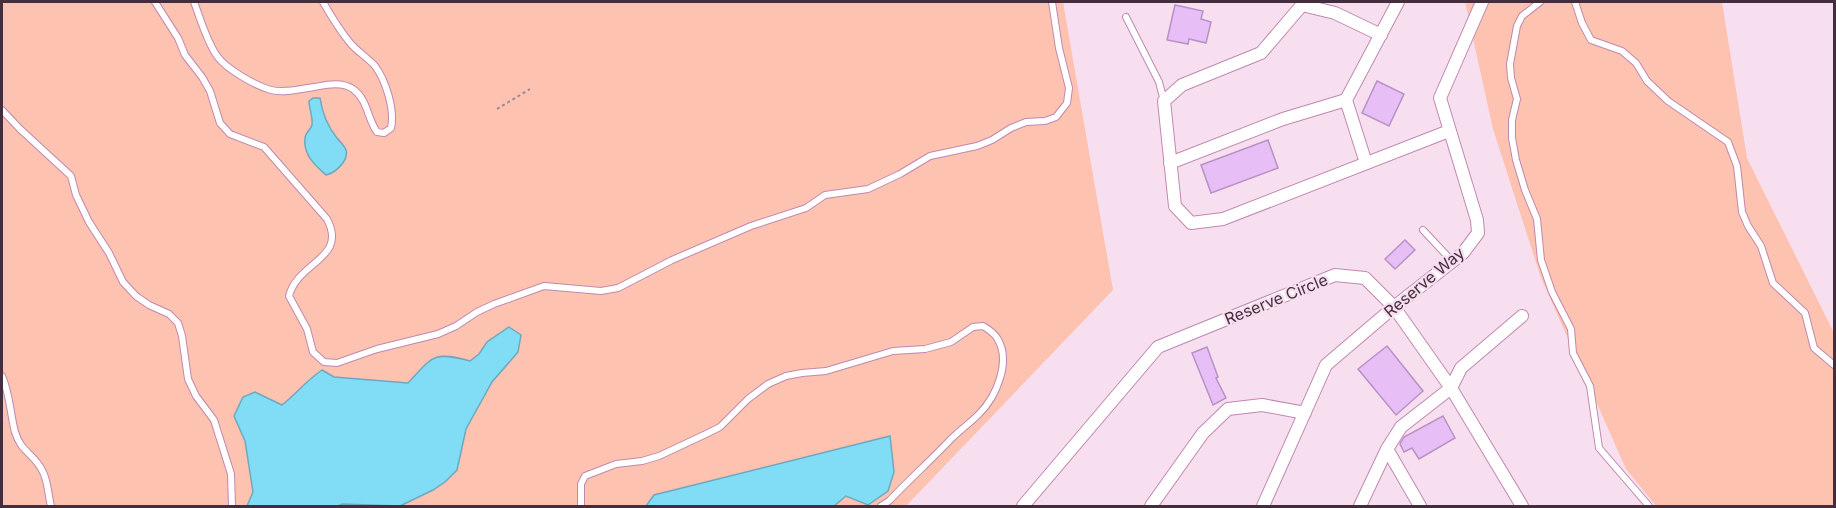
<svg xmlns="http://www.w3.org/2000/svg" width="1836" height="508" viewBox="0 0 1836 508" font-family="Inter,sans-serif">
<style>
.green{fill:#fdc2b0}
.water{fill:#81ddf6;stroke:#6fa8be;stroke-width:1.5}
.building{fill:#e7bef5;stroke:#b891c6;stroke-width:1.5}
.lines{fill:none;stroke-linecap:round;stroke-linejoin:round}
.lane-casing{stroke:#c088b0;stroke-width:8}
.street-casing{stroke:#c088b0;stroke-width:14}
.path{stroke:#9f8798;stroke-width:2;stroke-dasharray:3 3;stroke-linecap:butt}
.lane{stroke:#fff;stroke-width:6}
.street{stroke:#fff;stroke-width:12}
.labels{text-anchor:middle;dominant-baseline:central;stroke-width:4.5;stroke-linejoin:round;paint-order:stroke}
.street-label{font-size:16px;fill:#442d3d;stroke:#f8dff0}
</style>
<rect width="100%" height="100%" fill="#f8dff0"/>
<path class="green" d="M2,2H1063L1113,290L906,506H2Z
M1465,2H1722L1747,158L1834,333V506H1656L1626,469L1541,278L1493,129Z"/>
<path class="water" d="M313,98H320C322,112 328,127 337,138C340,142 344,145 346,150C349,161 335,173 326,175C315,165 303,155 305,138C305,133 311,129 312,125C313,117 309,108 309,101Z
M509,327L521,335L518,352L492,382L466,429L457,470L445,482L433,490L400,506L342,504L338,506H247L253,492L245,441L234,416L243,397L255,392L282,405C296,394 307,380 322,370L334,377L408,383C433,356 433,351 470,361L479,354L487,342Z
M890,436L894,472L888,491L868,505L846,496L834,506H646L654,495Z"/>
<path class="building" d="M1175,5L1203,11L1201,19L1211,22L1206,43L1189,39L1188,44L1167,40Z
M1377,81L1404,94L1389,126L1362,113Z
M1268,140L1278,168L1211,193L1201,165Z
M1405,240L1415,250L1395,269L1385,259Z
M1387,346L1423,391L1396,415L1358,369Z
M1207,347L1218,377L1216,378L1226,398L1213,405L1192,353Z
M1443,416L1455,438L1419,459L1412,448L1404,452L1400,444L1404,437Z"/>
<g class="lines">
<g class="lane-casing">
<path id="lane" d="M155,2L178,38L185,55L202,77L210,91L220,123L230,134L264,147L327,219C348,259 298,261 289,296L307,329L313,352L324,362L337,363L377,349L438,334L456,326L477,312L494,304L544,286L601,291L618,288L672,260L751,226L806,208L825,195L868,189L900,174L930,156L977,146L992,140L1011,128L1026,122L1045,121L1056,117L1067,103L1069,88L1059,48L1052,2
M194,2C201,20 206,40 217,56C226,69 256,86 271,90C283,93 296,90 308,88C322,86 340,80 353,89C368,100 367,118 377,132L384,133L391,128C395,110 386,81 375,66C368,58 358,52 351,44C340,31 331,16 323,2
M1540,2L1522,16L1517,26L1510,64L1511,78L1517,99L1512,120V138L1516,160L1525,190L1537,219L1541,260L1552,292L1571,329L1573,353L1590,386L1599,448L1649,506
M1575,2L1582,23L1591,40L1622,51L1636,63L1647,81L1668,101L1728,142L1737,166L1742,212L1748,226L1761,246L1773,283L1805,313L1814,348L1834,365
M1126,17L1159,82L1164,101
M2,110L20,129L71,176L76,195L89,222L109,253L123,282L136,296L149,305L169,314L178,323L182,336L188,379L196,396L214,420L231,474L232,506
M1423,230L1452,261
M2,376C10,394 10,413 15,432C21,452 33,453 42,470C48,480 48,495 51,506
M581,506V484L585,476L616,464L642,461L659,456L706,434L720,427L748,399L768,384L786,376L802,373L826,371L893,351L925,349L951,342L973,327L983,326C988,329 994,333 997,338C1012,361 996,397 979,414C970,423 960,430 951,439C931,460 909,480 889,501L881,506"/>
</g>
<g class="street-casing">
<path id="street" d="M1381,35L1335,13L1302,5L1261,53L1182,85L1164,101L1175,206L1191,223L1223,219L1449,131
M1170,163L1283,119L1346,100
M1366,163L1346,100L1398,2
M1387,449L1420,506
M1023,506L1158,347L1335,275L1365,278L1394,307L1451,388L1522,506
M1151,506L1203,433L1228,409L1262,405L1305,413
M1263,506L1326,365L1394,307L1463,253L1478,233L1477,220L1440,98L1482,2
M1360,506L1387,449L1401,427L1451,388L1461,368L1522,316"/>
</g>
<path class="path" d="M497,109L530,89"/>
<use href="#lane" class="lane"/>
<use href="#street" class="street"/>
</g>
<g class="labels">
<g class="street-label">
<text transform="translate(1424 282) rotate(-40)">Reserve Way</text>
<text transform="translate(1276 299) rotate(-22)">Reserve Circle</text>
</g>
</g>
<rect width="1836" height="508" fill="none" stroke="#442d3d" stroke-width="6"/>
</svg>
